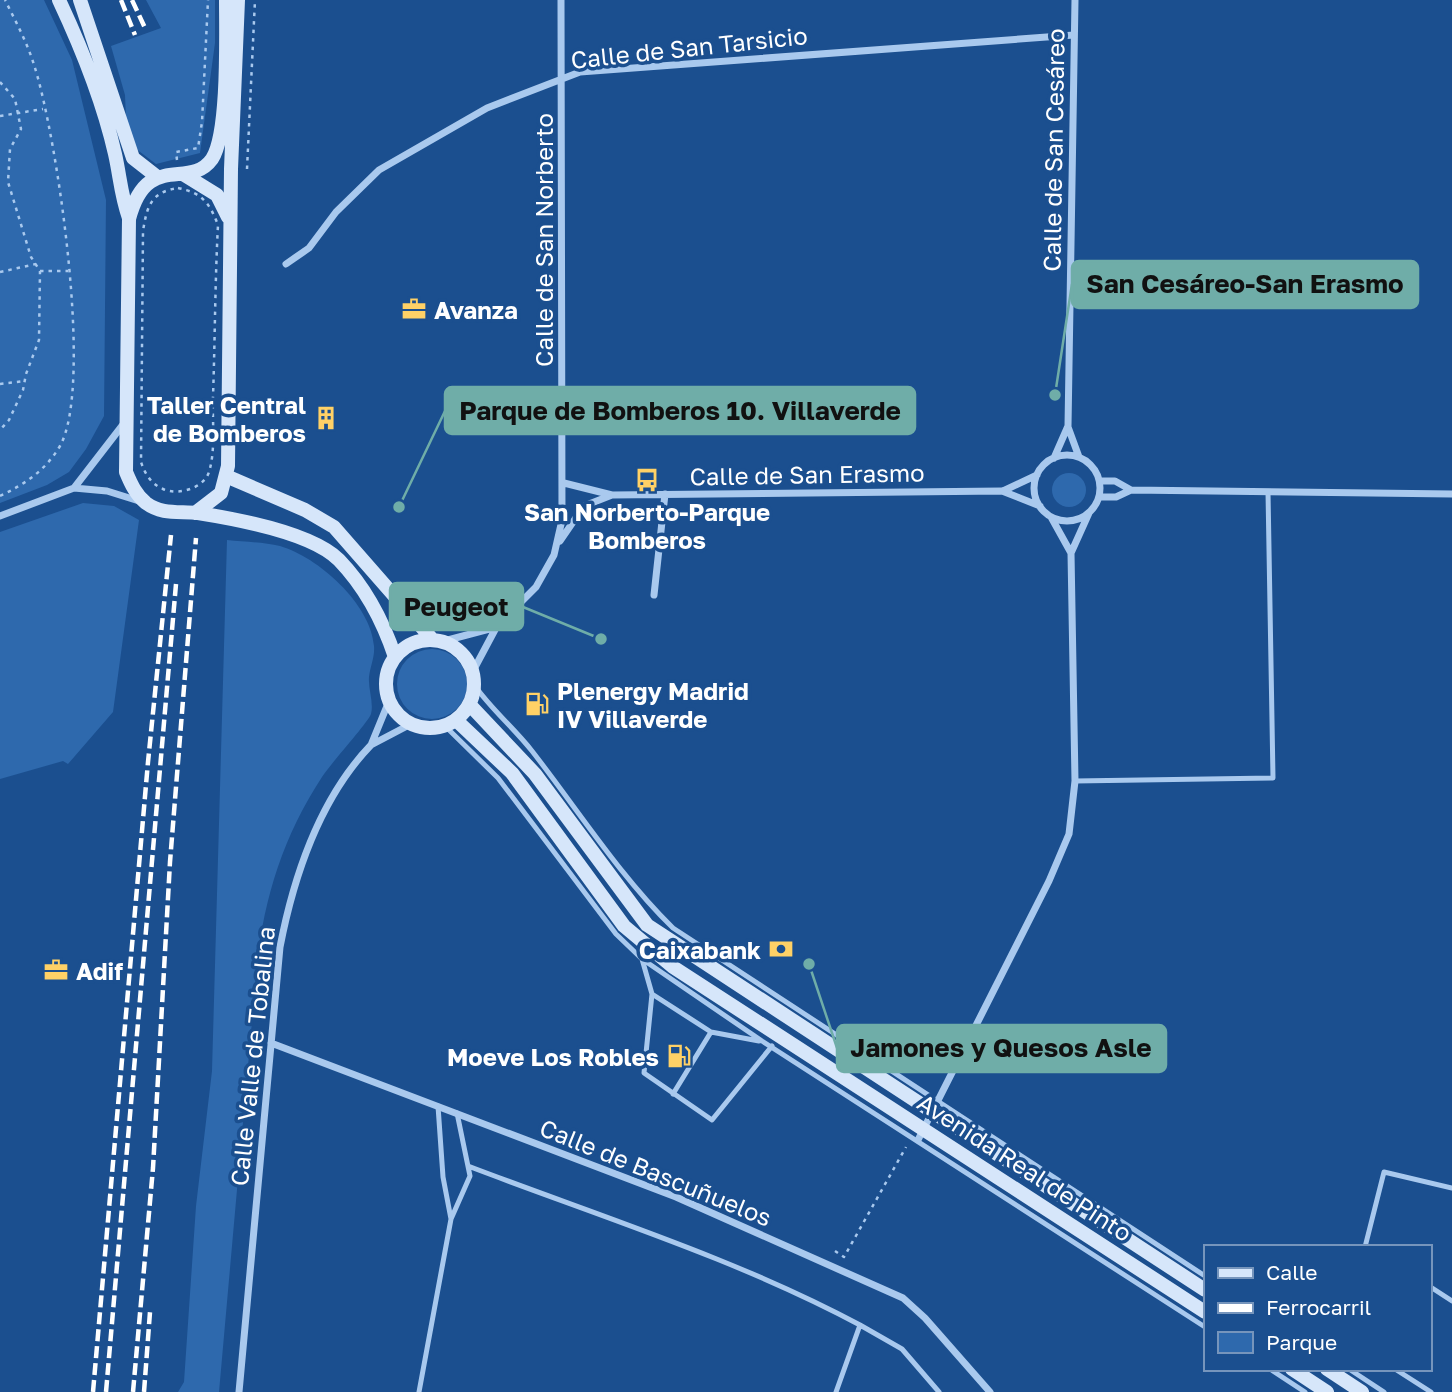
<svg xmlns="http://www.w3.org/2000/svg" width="1452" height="1392" viewBox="0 0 1452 1392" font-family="'Golos Text',sans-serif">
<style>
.green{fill:#2e69ad}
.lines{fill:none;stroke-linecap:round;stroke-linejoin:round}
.path{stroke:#a9c9ee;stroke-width:2.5;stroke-dasharray:3.5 5;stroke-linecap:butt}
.lane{stroke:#a9c9ee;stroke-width:5}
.street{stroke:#a9c9ee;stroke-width:7}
.secondary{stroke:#d6e6fa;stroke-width:14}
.rail{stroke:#fff;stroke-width:4.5;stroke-dasharray:12 5;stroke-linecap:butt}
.labels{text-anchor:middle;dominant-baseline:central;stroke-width:7;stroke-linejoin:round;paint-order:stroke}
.street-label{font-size:24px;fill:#fff;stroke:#1b4f8f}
.poi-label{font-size:24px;font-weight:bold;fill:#fff;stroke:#1b4f8f;text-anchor:start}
.leader{fill:none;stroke:#6fada8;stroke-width:2.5}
.callout-dot{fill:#6fada8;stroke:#1b4f8f;stroke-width:2.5}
.callout{fill:#6fada8;stroke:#6fada8;stroke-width:2.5}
.callout-label{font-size:26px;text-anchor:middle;font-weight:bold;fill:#111}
</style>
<rect width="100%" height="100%" fill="#1b4f8f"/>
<path class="green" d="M0,0H44L72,60L106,200L104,416L86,449L69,472L47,485L0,503Z
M146,0H215V43L200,153L156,164L127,142L125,95L111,46L161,28Z
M1052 490a17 17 0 1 1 34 0a17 17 0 1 1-34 0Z
M83,503L114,506L139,520L113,712L68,764L63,761L0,779V532Z
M227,540C244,542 264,542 280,546C318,557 371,604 374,646C375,657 370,667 369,677C368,689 374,703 371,714C367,724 331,763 322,777C284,835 264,897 257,965L219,1392H178L184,1382L196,1206L212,1071Z
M397 684a35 35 0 1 1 70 0a35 35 0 1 1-70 0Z"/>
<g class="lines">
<path class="path" d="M0,82L15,99L21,129L10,149L8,182L31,257L40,271L39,340L26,374L23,390L9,420L0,430
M0,116L43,109
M177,160L176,152L198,148L202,122L208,0
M247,169L255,0
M178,188C202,193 209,202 218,225C215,282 215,339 213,397C212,420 216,449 209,472C204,488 178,496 163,489C151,484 145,474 141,462L143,231C147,206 151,192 178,188Z
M40,271H68
M0,272L36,264
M0,384L25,381
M0,496C25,484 45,471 60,446C94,385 57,138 35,68C28,44 16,22 5,0
M835,1251L844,1257L906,1147"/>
<path class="lane" d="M475,686C492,710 514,728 532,751C578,810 619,875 673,928L1205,1276
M445,726L498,778L616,934L642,959L762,1041L1205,1327
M1075,781L1273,778L1268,492
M642,959L652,994L644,1073L712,1120L772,1046
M652,994L711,1032L759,1041
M673,1094L711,1032
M438,1106L443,1177L451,1219L470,1176L457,1113
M468,1166C599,1216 737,1259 860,1325L836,1392
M1365,1247L1384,1172L1452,1188
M1429,1286L1452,1301
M860,1325L902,1349L939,1392
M1270,1369L1305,1392
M1349,1369L1384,1392
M1395,1369L1431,1392
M419,1392L451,1219"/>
<path class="street" d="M286,264L309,248L336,212L379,170L487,108L580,72L1074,35
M1068,427L1079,457
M1034 488a33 33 0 1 1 66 0a33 33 0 1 1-66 0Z
M1054,458L1068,426L1075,0
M1100,481H1115L1131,490
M564,483L612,495L1002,491L1040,506
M74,488L125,422
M1003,491L1037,475
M1100,497H1116L1131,490L1452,494
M0,516L74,488L107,491L139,501
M1051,517L1071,553
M560,541L584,506L612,495
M654,595L665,494
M444,641L497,627
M473,671L497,626L536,587L554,555L562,520L561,0
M389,701L371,745L411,724
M271,1043L676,1197L903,1298L925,1318L990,1392
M918,1140L1049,881L1069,834L1075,781L1071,553L1089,513
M239,1392L280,947C294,875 319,799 371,745"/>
<path class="secondary" d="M59,0C82,49 103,101 115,154C120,176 121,196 129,218
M80,0L133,158L156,176
M226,0C226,34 229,133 212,159C189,191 147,150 129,219L126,472C131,484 136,495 146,503C162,515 179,511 198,513C236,519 312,533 339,560C366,588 383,621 395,657
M183,174L217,195L228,217
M226,476L305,510L334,527L432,639
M195,513L221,493L228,466L231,169L238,0
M386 684a44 44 0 1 1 88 0a44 44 0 1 1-88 0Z
M470,705L535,774L647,925L1205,1290
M456,720L512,773L624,926L673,967L1205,1312
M1292,1369L1327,1392
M1327,1369L1362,1392"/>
<path class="rail" d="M121,0L135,35
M132,0L145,28
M93,1392L148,762L171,535
M106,1392L176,584
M133,1392L153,1168L170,862L196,538
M144,1392L150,1312"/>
</g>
<defs>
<g id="office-bare" transform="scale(1.89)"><path d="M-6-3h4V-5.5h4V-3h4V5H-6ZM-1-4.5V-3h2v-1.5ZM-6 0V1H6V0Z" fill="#ffd166" stroke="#1b4f8f" stroke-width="2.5" paint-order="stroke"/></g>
<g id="building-bare" transform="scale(1.89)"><path d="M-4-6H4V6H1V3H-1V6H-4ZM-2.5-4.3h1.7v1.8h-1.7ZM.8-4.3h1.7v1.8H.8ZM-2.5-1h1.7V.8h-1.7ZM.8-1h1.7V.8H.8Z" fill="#ffd166" stroke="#1b4f8f" stroke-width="2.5" paint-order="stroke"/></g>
<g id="bus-bare" transform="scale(1.89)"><path d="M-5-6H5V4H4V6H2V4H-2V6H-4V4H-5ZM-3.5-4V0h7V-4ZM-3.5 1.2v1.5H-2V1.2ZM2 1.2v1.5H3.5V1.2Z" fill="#ffd166" stroke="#1b4f8f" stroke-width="2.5" paint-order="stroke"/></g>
<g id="fuel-bare" transform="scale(1.89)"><path d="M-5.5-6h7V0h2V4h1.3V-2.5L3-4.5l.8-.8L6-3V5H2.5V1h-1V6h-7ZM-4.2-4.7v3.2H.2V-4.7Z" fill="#ffd166" stroke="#1b4f8f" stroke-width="2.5" paint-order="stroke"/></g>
<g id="bank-bare" transform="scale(1.89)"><path d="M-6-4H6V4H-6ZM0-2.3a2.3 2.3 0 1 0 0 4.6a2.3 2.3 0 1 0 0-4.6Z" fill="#ffd166" stroke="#1b4f8f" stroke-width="2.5" paint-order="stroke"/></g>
</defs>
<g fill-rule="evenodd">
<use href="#office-bare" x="414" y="309"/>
<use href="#building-bare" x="326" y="418"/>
<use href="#bus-bare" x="647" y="480"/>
<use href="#fuel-bare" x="537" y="704"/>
<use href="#bank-bare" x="781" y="949"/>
<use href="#office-bare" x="56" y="970"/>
<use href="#fuel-bare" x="679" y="1056"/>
</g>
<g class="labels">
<g class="street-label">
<text transform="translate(689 47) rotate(-6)">Calle de San Tarsicio</text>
<text transform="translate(1053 150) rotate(-89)">Calle de San Cesáreo</text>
<text transform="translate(543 240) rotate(-90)">Calle de San Norberto</text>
<text transform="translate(807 474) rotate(-1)">Calle de San Erasmo</text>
<text transform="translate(252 1056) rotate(-84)">Calle Valle de Tobalina</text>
<text transform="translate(1025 1167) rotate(33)">Avenida Real de Pinto</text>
<text transform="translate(656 1172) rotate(22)">Calle de Bascuñuelos</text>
</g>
<g class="poi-label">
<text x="434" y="309">Avanza</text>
<text x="306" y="404" text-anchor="end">Taller Central<tspan x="306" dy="28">de Bomberos</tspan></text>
<text x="647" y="511" text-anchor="middle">San Norberto-Parque<tspan x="647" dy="28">Bomberos</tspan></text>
<text x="557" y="690">Plenergy Madrid<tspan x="557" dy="28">IV Villaverde</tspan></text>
<text x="761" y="949" text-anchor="end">Caixabank</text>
<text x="76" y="970">Adif</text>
<text x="659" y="1056" text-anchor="end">Moeve Los Robles</text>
</g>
</g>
<path class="leader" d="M1055 395L1072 284M399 507L445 411M601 639L523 607M809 964L837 1048"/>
<g class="callout-dot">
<circle cx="1055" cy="395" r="7"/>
<circle cx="399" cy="507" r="7"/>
<circle cx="601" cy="639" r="7"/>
<circle cx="809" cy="964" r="7"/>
</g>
<g class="callout">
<rect x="1072" y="261" width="346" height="47" rx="7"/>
<rect x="445" y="387" width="470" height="47" rx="7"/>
<rect x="390" y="583" width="133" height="47" rx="7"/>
<rect x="837" y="1025" width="329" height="47" rx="7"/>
</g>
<g class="callout-label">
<text x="1245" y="293">San Cesáreo-San Erasmo</text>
<text x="680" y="420">Parque de Bomberos 10. Villaverde</text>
<text x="456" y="616">Peugeot</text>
<text x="1001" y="1057">Jamones y Quesos Asle</text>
</g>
<rect x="1204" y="1245" width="228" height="126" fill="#1b4f8f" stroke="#7695bc" stroke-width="2"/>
<rect x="1218" y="1268" width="35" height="10" fill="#d6e6fa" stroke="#7695bc" stroke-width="2"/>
<text x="1266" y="1280" font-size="21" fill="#ffffff">Calle</text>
<rect x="1218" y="1303" width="35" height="10" fill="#ffffff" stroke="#7695bc" stroke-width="2"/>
<text x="1266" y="1315" font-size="21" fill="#ffffff">Ferrocarril</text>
<rect x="1218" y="1332" width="35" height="21" fill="#2e69ad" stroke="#7695bc" stroke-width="2"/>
<text x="1266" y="1350" font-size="21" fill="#ffffff">Parque</text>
</svg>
